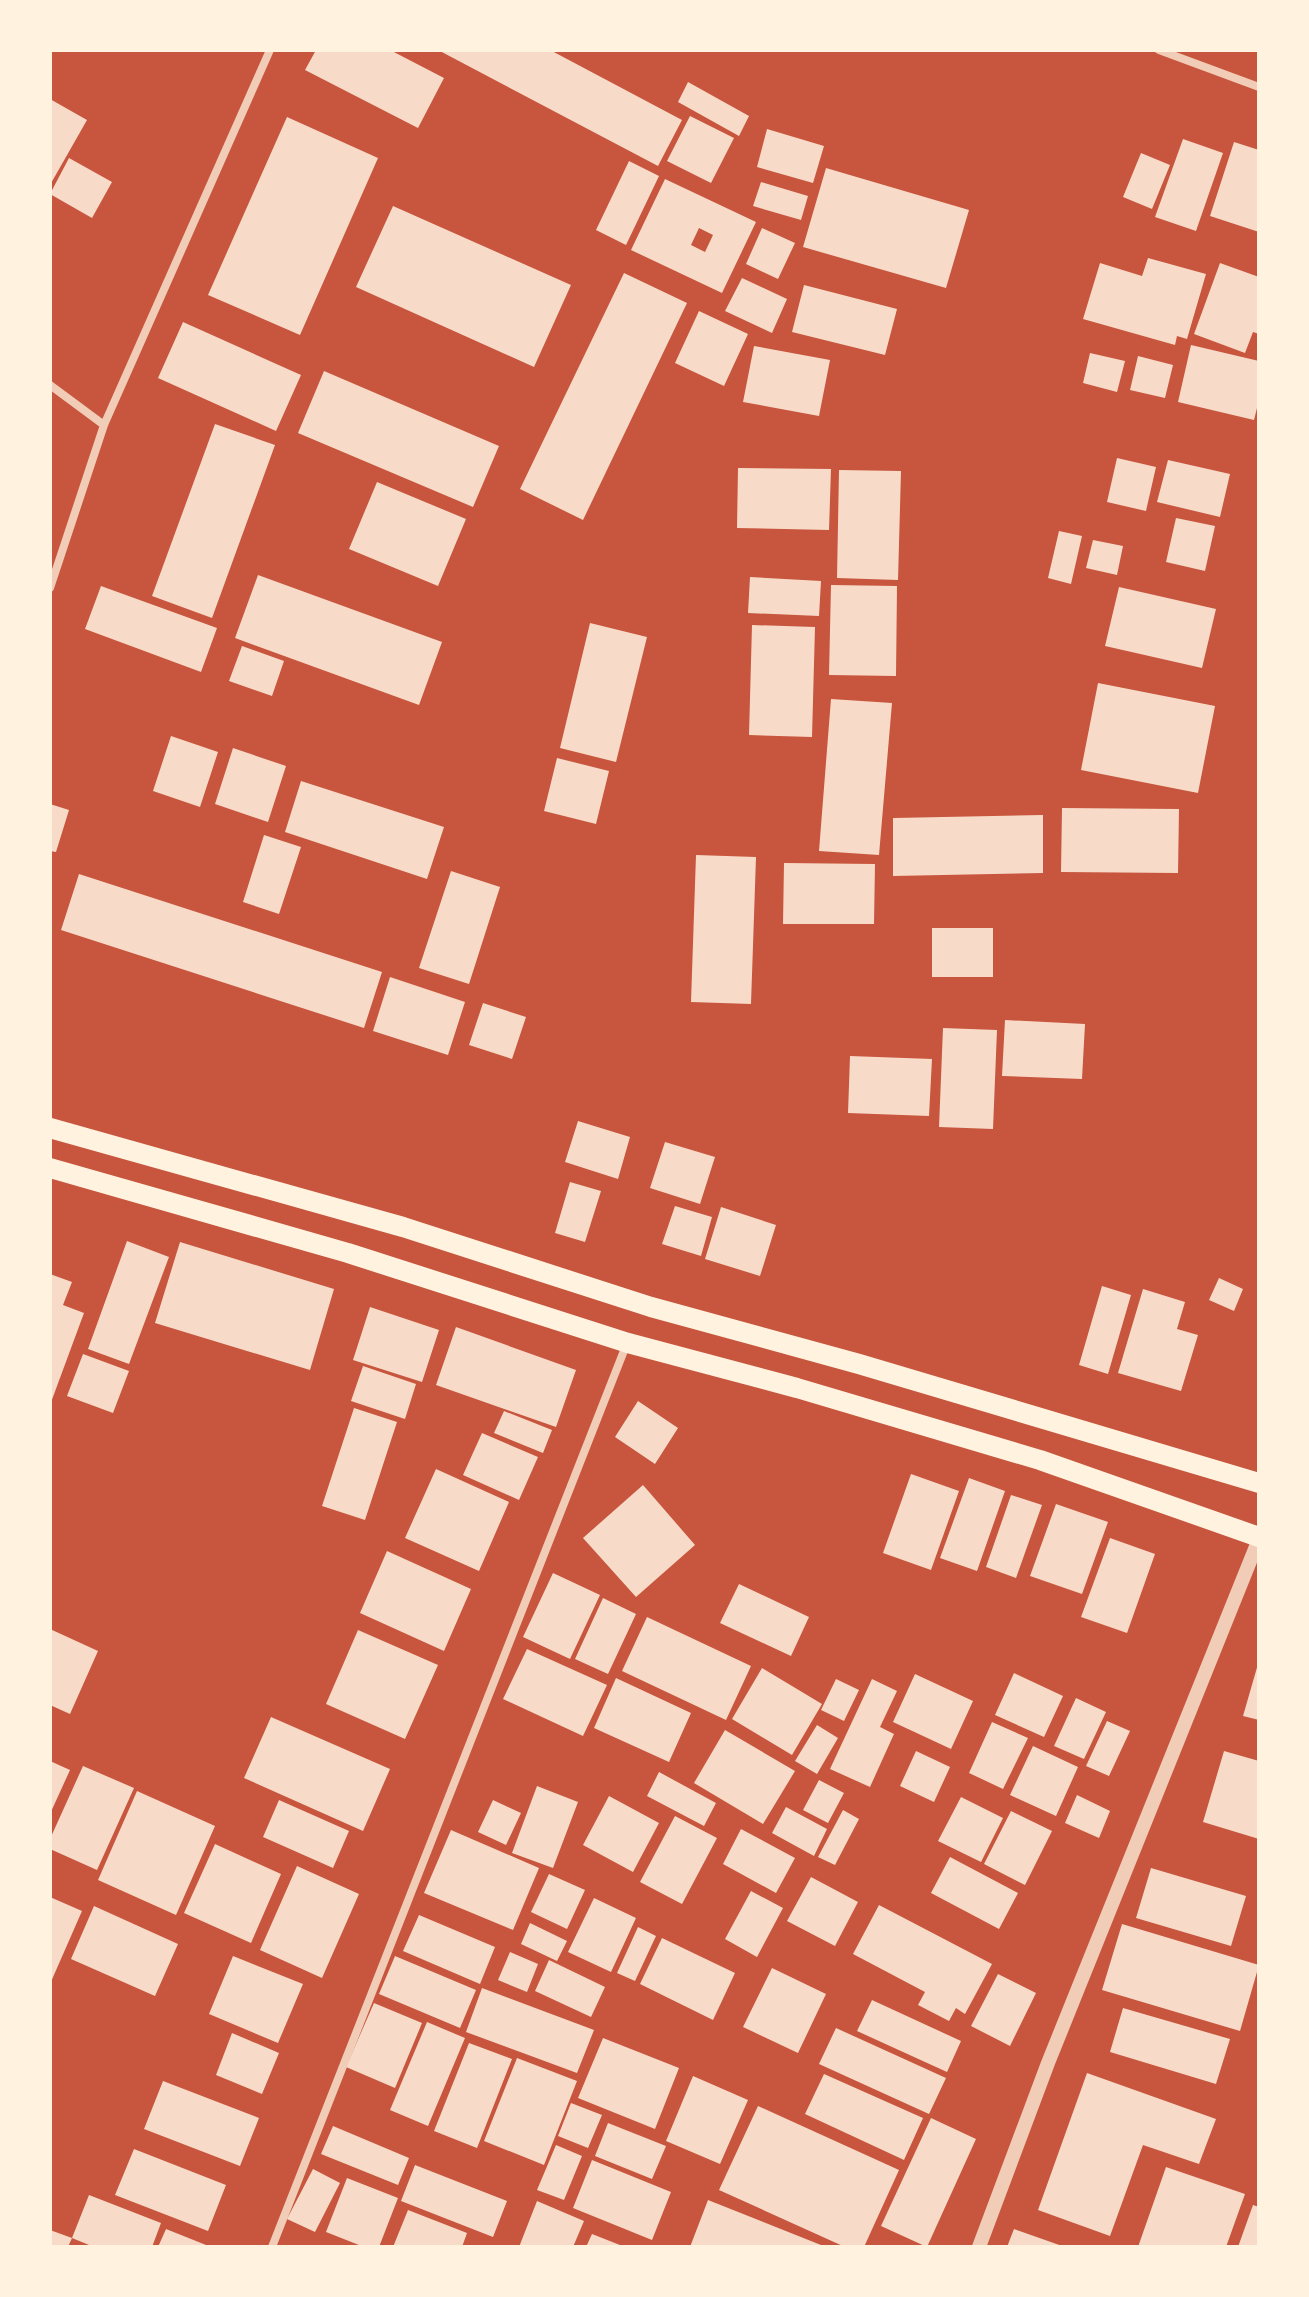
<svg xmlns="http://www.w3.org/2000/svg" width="1309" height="2297" viewBox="0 0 1309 2297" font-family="'Varela Round',sans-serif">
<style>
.building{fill:#f7dbc8;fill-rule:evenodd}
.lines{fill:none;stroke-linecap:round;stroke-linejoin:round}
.minor{stroke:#f1ccb7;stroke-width:8}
.tertiary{stroke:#f1ccb7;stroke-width:14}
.primary{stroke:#fff3e0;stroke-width:20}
</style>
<rect width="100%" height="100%" fill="#c8553d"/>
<path class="building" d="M316,50H390L444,78L418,128L305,70Z
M438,50H550L682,120L658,166Z
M688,82L749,116L739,136L678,102Z
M50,99L87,120L50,185Z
M690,116L734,138L711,183L667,161Z
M287,117L378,158L300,335L208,295Z
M767,129L824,146L813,183L757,167Z
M1183,139L1223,153L1196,231L1155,217Z
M1234,142L1259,150V232L1210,216Z
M1141,153L1170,165L1152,209L1123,197Z
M69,158L112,182L92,218L50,194Z
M629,161L659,176L626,245L596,230Z
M826,168L969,210L946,288L803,247Z
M665,179L756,222L722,293L631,250ZM699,228L713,235L705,252L691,245Z
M761,182L808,196L801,220L753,206Z
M393,206L571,285L534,367L356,287Z
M762,228L795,243L778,279L746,264Z
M1148,258L1206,274L1187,339L1177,336L1175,345L1083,319L1100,263L1142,276Z
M1220,263L1259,277V334L1253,332L1245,353L1194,334Z
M624,273L687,303L583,520L520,489Z
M742,278L787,299L772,333L725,311Z
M804,285L897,309L885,355L792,332Z
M699,311L748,334L724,386L675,363Z
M183,322L301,375L276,431L158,378Z
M1191,345L1259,361V400L1254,420L1178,402Z
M754,346L830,360L819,416L743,402Z
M1090,353L1125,361L1117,392L1083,383Z
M1138,356L1173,365L1165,398L1130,390Z
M324,371L499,446L473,507L298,433Z
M215,424L275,445L212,618L152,596Z
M1117,458L1156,467L1146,511L1107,502Z
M1168,460L1230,474L1220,517L1157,502Z
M738,468L831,469L829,530L737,528Z
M839,470L901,471L898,580L837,578Z
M377,482L466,519L438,586L349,549Z
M1176,518L1215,526L1205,571L1166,562Z
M1059,531L1082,536L1071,584L1048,578Z
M1093,540L1123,546L1117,575L1086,568Z
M258,575L442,642L419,705L235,638Z
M750,577L821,581L819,616L748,613Z
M831,585L897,586L896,676L829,675Z
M101,586L217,628L201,672L85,629Z
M1119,587L1216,609L1202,668L1105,646Z
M590,623L647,637L616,762L560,748Z
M752,625L815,627L812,737L749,735Z
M242,646L284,661L272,696L229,681Z
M1098,683L1215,706L1198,793L1081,770Z
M831,699L892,703L879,855L819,851Z
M171,736L218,752L200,807L153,791Z
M233,748L286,766L268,822L215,804Z
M557,758L609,771L596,824L544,811Z
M301,781L444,827L427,879L285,832Z
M50,804L69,810L56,852L50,851Z
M1062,808L1179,809L1178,873L1061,872Z
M1043,815V873L893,876V818Z
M264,835L301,847L279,914L243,902Z
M696,855L756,857L751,1004L691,1002Z
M784,863L875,864L874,924H783Z
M451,871L500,887L469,984L419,968Z
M79,874L382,972L364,1028L61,930Z
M932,928H993V977H932Z
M390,977L465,1002L448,1055L373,1031Z
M483,1003L526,1017L512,1059L469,1045Z
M1005,1020L1085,1024L1082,1079L1002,1076Z
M943,1028L997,1030L993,1129L939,1127Z
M850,1056L932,1059L929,1116L848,1113Z
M578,1121L630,1137L618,1179L565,1162Z
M665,1142L715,1157L700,1204L650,1188Z
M570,1182L601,1191L585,1242L555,1233Z
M675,1206L712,1217L701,1256L662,1244Z
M721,1207L776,1225L760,1276L705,1259Z
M127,1241L169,1257L129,1364L88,1349Z
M180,1242L334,1289L310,1370L155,1323Z
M50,1274L72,1282L63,1305L84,1313L50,1405Z
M1219,1278L1243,1289L1234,1311L1209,1300Z
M1102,1286L1131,1295L1108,1374L1079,1365Z
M1143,1289L1185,1302L1177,1329L1198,1335L1181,1391L1118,1373Z
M370,1307L439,1330L422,1382L353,1360Z
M456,1327L576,1370L556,1427L436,1385Z
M83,1354L129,1371L113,1413L67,1396Z
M363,1366L416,1384L405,1419L351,1401Z
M638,1401L678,1428L655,1464L615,1437Z
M354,1408L397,1422L365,1520L322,1506Z
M504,1411L552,1430L543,1453L494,1433Z
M482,1433L538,1457L519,1500L463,1475Z
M436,1469L509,1502L479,1571L405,1538Z
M911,1474L959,1491L931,1570L883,1553Z
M969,1478L1005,1491L977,1571L940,1558Z
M643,1485L695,1545L636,1597L583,1538Z
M1011,1495L1042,1505L1016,1578L986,1567Z
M1056,1504L1108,1522L1082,1594L1030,1576Z
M1110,1538L1155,1554L1127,1633L1081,1617Z
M387,1551L471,1589L444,1651L360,1613Z
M553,1573L600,1595L570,1659L523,1637Z
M739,1584L809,1617L791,1656L720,1623Z
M603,1598L636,1614L608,1674L575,1659Z
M647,1617L751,1666L726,1720L622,1671Z
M50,1629L98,1651L70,1714L50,1705Z
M358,1630L438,1665L405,1739L326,1704Z
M527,1649L607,1685L583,1736L503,1699Z
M1258,1664H1259V1720L1243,1716Z
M762,1668L822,1704L792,1755L732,1719Z
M1014,1673L1063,1696L1044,1737L995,1715Z
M915,1674L973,1701L951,1749L893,1722Z
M616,1678L691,1713L669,1762L594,1728Z
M836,1679L859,1690L844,1721L821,1710Z
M872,1679L897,1691L880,1727L894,1734L870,1787L830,1769Z
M1076,1698L1106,1712L1084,1759L1054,1746Z
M271,1717L390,1769L363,1831L244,1778Z
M1107,1721L1130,1731L1109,1776L1086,1766Z
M992,1722L1028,1738L1003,1789L969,1773Z
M817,1725L838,1738L817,1774L795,1761Z
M725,1730L795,1771L763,1824L694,1783Z
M1033,1746L1078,1767L1056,1816L1010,1795Z
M916,1751L950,1767L934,1802L900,1786Z
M1224,1751L1259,1761V1839L1203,1822Z
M50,1761L70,1770L50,1814Z
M83,1766L134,1788L97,1870L50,1849V1839Z
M659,1772L716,1803L704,1826L647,1796Z
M819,1780L844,1793L828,1823L803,1810Z
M537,1786L578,1802L553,1868L512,1853Z
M137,1791L215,1826L176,1915L98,1880Z
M1077,1795L1110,1811L1099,1838L1065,1823Z
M609,1796L659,1823L633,1872L583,1845Z
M961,1797L1003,1818L981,1862L938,1841Z
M279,1800L349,1831L333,1868L263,1837Z
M493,1800L521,1813L506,1845L478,1832Z
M786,1807L827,1829L814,1856L772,1833Z
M843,1810L859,1819L835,1865L818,1857Z
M1011,1811L1052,1831L1025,1885L984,1864Z
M675,1816L717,1838L682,1904L640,1882Z
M741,1829L795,1858L776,1893L723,1864Z
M451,1830L539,1868L513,1930L424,1893Z
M215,1844L281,1874L251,1943L184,1913Z
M950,1857L1018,1893L999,1929L931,1893Z
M297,1866L359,1894L322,1978L260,1950Z
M1151,1868L1246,1896L1231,1946L1136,1918Z
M549,1874L585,1890L567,1929L531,1912Z
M811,1877L858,1902L835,1946L787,1921Z
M751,1891L783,1908L757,1957L725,1939Z
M50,1897L82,1911L50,1984Z
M594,1898L636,1918L611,1972L568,1952Z
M879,1905L992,1964L965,2014L956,2008L949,2021L918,2005L925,1992L853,1954Z
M94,1906L178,1944L155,1996L71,1959Z
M419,1915L495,1947L480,1984L403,1951Z
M530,1923L567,1941L557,1961L521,1944Z
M1122,1924L1259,1965L1240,2031L1102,1990Z
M638,1927L656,1936L635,1981L617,1973Z
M662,1938L735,1973L713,2020L640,1984Z
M510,1952L538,1964L527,1992L498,1980Z
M233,1956L303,1984L278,2043L209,2014Z
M395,1956L476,1990L460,2028L379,1994Z
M549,1960L605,1987L591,2017L535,1991Z
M772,1968L826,1994L798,2053L743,2027Z
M998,1974L1036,1993L1010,2046L971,2026Z
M482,1988L594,2030L577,2073L466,2032Z
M872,2000L961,2041L947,2072L857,2031Z
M374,2003L422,2023L395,2088L346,2067Z
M1123,2008L1230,2039L1216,2084L1110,2052Z
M427,2022L465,2038L428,2126L390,2110Z
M836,2028L946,2078L929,2114L819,2064Z
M232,2033L279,2053L262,2094L216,2075Z
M603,2038L679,2068L655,2129L578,2098Z
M469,2043L512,2059L477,2148L434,2131Z
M517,2058L577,2081L544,2165L484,2141Z
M1087,2073L1216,2119L1199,2164L1143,2145L1110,2236L1038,2210Z
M824,2074L923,2118L904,2160L805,2114Z
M693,2076L748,2100L720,2164L666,2141Z
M163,2081L259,2118L240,2166L144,2129Z
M571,2103L602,2115L588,2148L558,2136Z
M758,2106L899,2170L864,2247H845L719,2190Z
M931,2118L976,2139L927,2247L881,2226Z
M608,2123L666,2146L652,2179L595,2156Z
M333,2126L409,2158L398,2185L321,2154Z
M556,2145L582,2156L564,2200L537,2190Z
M134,2149L226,2185L208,2231L115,2195Z
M592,2160L671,2192L652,2240L573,2208Z
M415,2165L507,2201L493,2237L401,2201Z
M1166,2167L1245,2194L1226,2247H1138Z
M313,2169L340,2183L315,2232L287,2219Z
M347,2178L398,2198L379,2247H364L326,2232Z
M89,2195L161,2223L152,2247H94L72,2238Z
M708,2200L826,2247H690Z
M537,2201L584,2221L573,2247H519Z
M1253,2205L1259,2207V2247H1238Z
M408,2210L467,2233L462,2247H393Z
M166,2229L211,2247H158Z
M1014,2229L1065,2247H1007Z
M50,2230L72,2238L68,2247H50Z
M592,2234L625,2247H586Z"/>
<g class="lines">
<path class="minor" d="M1159,50L1259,87
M50,385L104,425
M50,588L104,425L270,50
M272,2247L627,1343"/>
<path class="tertiary" d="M979,2247L1048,2063L1259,1539"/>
<path class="primary" d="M50,1128L403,1227L651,1307L859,1364L1259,1483
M50,1168L348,1253L628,1343L797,1388L1040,1460L1259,1537"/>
</g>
<rect width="1309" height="2297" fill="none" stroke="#fff3e0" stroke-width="104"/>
</svg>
